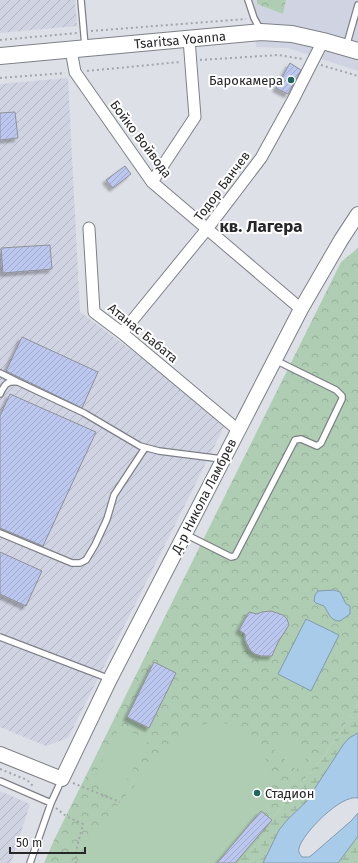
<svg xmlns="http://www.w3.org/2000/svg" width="358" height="863" viewBox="0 0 358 863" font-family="'Fira Sans',sans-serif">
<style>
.built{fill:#d0d4e2}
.industrial{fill:url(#industrial-furrows)}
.wetland{fill:url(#wetland-marsh)}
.park{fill:url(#park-crowns)}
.garden{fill:#aecdb2}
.water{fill:#a7cbe9;stroke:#819ab0}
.building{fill:url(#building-hatch);stroke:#8f9198;filter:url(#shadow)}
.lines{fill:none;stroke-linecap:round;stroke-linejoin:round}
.service-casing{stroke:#7e8087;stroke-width:8}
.minor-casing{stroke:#7e8087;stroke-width:13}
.tertiary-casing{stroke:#7e8087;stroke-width:16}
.secondary-casing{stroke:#7e8087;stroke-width:18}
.path{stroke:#a4a5ab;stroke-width:2;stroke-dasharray:2 3;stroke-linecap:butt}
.service{stroke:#fff;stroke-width:5.5}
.minor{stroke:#fff;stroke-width:11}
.tertiary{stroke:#fff;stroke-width:14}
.secondary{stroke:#fff;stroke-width:16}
.poi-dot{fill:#1e675e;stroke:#fff;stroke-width:1.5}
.labels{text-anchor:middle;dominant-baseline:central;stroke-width:4;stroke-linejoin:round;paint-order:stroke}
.street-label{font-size:13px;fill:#27272a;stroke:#fff}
.poi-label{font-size:13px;fill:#27272a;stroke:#fff;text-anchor:end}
.district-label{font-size:17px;font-weight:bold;fill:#27272a;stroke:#fff}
</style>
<defs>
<pattern id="industrial-furrows" width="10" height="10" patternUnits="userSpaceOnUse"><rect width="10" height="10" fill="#d0d4e2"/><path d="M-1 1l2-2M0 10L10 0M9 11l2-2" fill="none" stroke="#b3b6c2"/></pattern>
<pattern id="wetland-marsh" width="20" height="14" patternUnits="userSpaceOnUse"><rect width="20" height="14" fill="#aecdb2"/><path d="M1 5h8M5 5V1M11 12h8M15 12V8" fill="none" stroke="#96b099"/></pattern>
<pattern id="park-crowns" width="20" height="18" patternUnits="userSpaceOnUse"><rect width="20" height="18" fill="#aecdb2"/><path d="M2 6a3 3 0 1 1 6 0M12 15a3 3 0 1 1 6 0" fill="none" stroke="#96b099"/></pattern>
<pattern id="building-hatch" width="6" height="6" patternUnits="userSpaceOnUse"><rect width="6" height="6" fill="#bcc7ef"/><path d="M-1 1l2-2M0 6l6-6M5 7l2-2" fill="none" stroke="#a2abcd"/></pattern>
<filter id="shadow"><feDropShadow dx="-3.5" dy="3.5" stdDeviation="1" flood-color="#0004"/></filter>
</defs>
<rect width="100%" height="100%" fill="#dee0e8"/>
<path class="built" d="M252,0H358V71L288,48L256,47Z"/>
<path class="industrial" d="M0,0H75L77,26L0,33Z
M68,78L80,312L227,421L68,738L46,746L0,727V84Z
M0,791L30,804L11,863H0Z"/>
<path class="wetland" d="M358,705V733L349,738L306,802L288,819L279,830L263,863H235L324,756Z
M358,836V863H338Z"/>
<path class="park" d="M257,0H286L283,14L257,4Z
M358,248V705L324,756L235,863H44L55,838L341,262Z"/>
<path class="garden" d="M220,722C228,724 236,726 243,730C269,748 279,785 261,812C257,817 251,823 247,828C237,840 227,851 217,863H82L83,851L90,836L182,733C194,726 205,723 220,722Z
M120,726L148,741L119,795L92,781Z
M282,733L308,757L296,770L270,746Z"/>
<path class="water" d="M334,590L340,592L346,604L350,606V614L340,621C330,621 329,613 324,606L316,603L314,601L315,595L318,591Z
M306,619L339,635L311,691L278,674Z
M358,733V798C341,794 303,833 299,848C298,852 300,854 302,857H309L313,854L351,821L358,813V836L338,863H263L279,830L288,819L306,802L343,745L349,738Z"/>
<path class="building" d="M290,63L301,70L288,94L276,88Z
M15,112L18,138L0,140V113Z
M125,166L131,174L113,188L106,180Z
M50,245L52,269L3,273L1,248Z
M22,337L98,372L82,408L6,371Z
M10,394L96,432L43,546L0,528V416Z
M0,552L42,571L26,606L0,594Z
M271,611L283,615L287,619L289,625L278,642L272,656H261L255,654L250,650L245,640V634L239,630L249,612L257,614L262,612Z
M154,662L176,673L149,728L127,717Z
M261,811L272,820L235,863H217Z"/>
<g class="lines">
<g class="service-casing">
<path id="service" d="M81,0L85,46
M248,0L254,18L260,29
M346,47L358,5
M0,373L16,381
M0,394C5,384 6,381 18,382L84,413L140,446L159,451L222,459
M0,533L72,563H80L86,560L95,545L107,519L114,495L145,448
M185,534L231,557L235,556L295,440L301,439L317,446L321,443L342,399V396L336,390L275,360
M0,637L110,679
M0,781L51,803
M30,863L51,803L62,779"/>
</g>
<g class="minor-casing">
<path id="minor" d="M71,50L75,72L152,182L301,309
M152,182L195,117L189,39
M89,228L94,312L122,333L238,430
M122,333L207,229L261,158L293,100L323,41"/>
</g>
<g class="tertiary-casing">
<path id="tertiary" d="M0,754L62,779L110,679L301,309L341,240L358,214"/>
</g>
<g class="secondary-casing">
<path id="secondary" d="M0,56L261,32L292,34L323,41L358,51"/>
</g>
<path class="path" d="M91,31L246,19
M0,40L77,33
M200,60L278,55L303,59
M321,65L358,76
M87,71L180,62
M0,78L65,73
M0,769L27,780L34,787
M73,783L120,802
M56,808L66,816L83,824L76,851V863"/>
<use href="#service" class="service"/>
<use href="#minor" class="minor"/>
<use href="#tertiary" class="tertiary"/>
<use href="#secondary" class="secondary"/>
</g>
<g class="poi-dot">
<circle cx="291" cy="80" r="4"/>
<circle cx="257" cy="793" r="4"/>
</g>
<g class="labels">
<g class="street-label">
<text transform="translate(180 40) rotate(-5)">Tsaritsa Yoanna</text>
<text transform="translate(141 139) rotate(53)">Бойко Войвода</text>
<text transform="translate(222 186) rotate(-53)">Тодор Банчев</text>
<text transform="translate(143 333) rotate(39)">Атанас Бабата</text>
<text transform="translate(204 496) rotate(-63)">Д-р Никола Ламбрев</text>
</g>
<g class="poi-label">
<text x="283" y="80">Барокамера</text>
<text x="265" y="793" text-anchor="start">Стадион</text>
</g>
<g class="district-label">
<text x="261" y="226">кв. Лагера</text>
</g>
</g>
<path d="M10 847v6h75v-6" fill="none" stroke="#27272a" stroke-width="2"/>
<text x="16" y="847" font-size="12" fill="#27272a" stroke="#ffffff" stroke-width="3" paint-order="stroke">50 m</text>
</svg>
